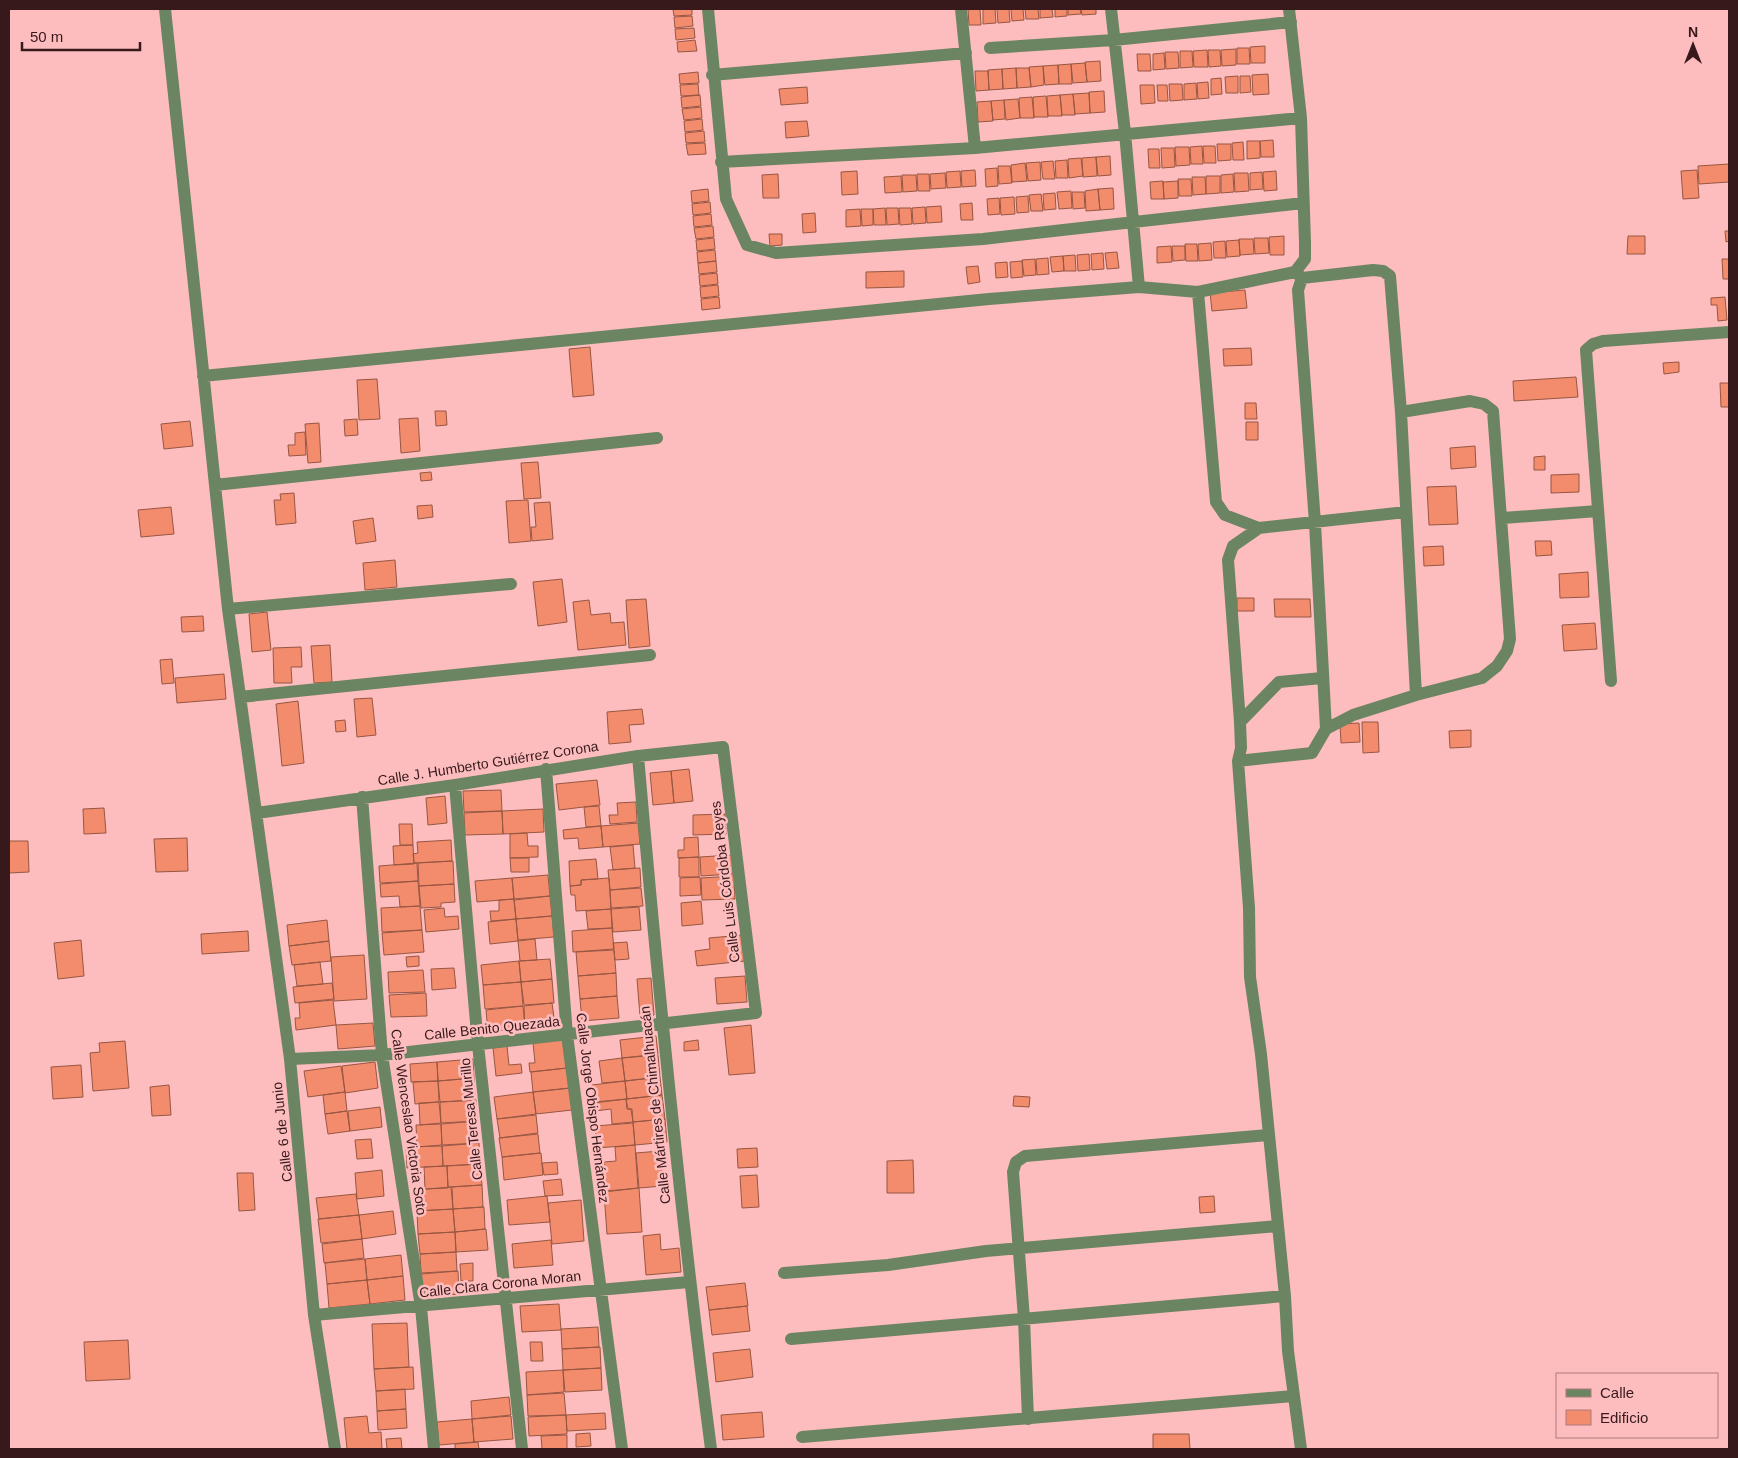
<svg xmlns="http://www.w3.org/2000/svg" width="1738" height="1458" viewBox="0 0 1738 1458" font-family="Helvetica,sans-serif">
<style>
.building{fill:#f28c6d;stroke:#985642}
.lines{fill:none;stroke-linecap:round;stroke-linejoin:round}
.minor{stroke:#6b8562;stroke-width:12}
.labels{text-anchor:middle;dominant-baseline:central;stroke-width:5;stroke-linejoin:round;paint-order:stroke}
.street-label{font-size:14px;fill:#37191b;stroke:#fdbdbe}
</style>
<rect width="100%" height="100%" fill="#fdbdbe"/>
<path class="building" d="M673,9H692V15L674,16Z
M968,9H980L981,25H969Z
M983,9H995L996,23L983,24Z
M997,9H1009L1010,22L998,23Z
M1011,9H1023L1024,20L1012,21Z
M1025,9H1038L1039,19H1026Z
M1040,9H1052L1053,17L1040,18Z
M1055,9H1067V16L1055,17Z
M1068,9H1080L1081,14L1068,15Z
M1081,9H1096V14L1082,15Z
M692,16L693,26L675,28L674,17Z
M694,28L695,38L676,40L675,29Z
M695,40L697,51L678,52L677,42Z
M1265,46V63H1251L1250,47Z
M1237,48H1249L1250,64H1237Z
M1236,49V65L1222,66L1221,50Z
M1207,50L1208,67H1194L1193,51Z
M1208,50H1220L1221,66L1209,67Z
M1180,51H1192L1193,67L1180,68Z
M1165,52H1178L1179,68L1166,69Z
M1164,53L1165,69L1153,70V54Z
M1137,54H1150L1151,71H1138Z
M1100,61L1101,81L1087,82L1085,62Z
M1085,63L1087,82L1073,83L1071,64Z
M1071,64L1072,84H1059L1058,65Z
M1058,65L1059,84L1045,85L1043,66Z
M1043,66L1044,85L1031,87L1029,67Z
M1016,68L1017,88L1003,89L1002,69Z
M1016,68H1029L1031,87L1017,88Z
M1002,69L1003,89L989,90L988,70Z
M975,71H988L989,90L976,91Z
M698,72L699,83L680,84L679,74Z
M1268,74L1269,94L1253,95L1252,75Z
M1238,76V93H1226L1225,77Z
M1240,76H1250L1251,92L1240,93Z
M1221,78L1222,94L1211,95V79Z
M1208,82L1209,98L1198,99L1197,83Z
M1196,83L1197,99L1184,100V84Z
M698,84L699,95L681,96L680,85Z
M1169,84H1182L1183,100L1170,101Z
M1140,85H1154L1155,103L1141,104Z
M1157,85H1167L1168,101H1158Z
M807,87L808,103L781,105L779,89Z
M1104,91L1105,112L1090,113L1089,92Z
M1089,93L1090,113L1075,114L1073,94Z
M1073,94L1075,115H1062L1060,95Z
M700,95L701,106L682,108L681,97Z
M1060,95L1062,116H1048L1047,96Z
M1046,96L1048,117H1034L1033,97Z
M1032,97L1034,118H1020L1019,98Z
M1018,99L1020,118L1006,120L1004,100Z
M1004,100L1005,119L993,120L991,101Z
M991,101L993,121L978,122L977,102Z
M701,107L702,118L684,120L682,109Z
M702,119L703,130L685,132L684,121Z
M807,121L809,136L786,138L785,122Z
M704,131L705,142L686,143L685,133Z
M1273,140L1274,157H1261L1260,141Z
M1247,141H1260V158L1247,159Z
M1243,142L1244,160H1233L1232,143Z
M705,143L706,154L688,155L686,144Z
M1217,144H1231V160L1218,161Z
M1202,146L1203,164H1191L1190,147Z
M1203,146H1215L1216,163H1204Z
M1175,147H1189L1190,165L1176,166Z
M1161,148H1174L1175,167L1162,168Z
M1148,149H1159L1160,168H1149Z
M1110,156L1111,175L1098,176L1096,157Z
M1096,157L1097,176L1083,177L1082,158Z
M1081,158L1083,176L1069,178L1068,159Z
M1067,160L1068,178H1056L1055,161Z
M1053,161L1055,179H1043L1041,162Z
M1040,162L1041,180L1028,181L1026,163Z
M1025,163L1027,181L1012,182L1011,165Z
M1729,164V182L1699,184L1698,166Z
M998,166H1010L1012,183L999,184Z
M997,168L998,186L986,187L985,169Z
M975,170L976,186L962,187L961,171Z
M1697,170L1699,198L1683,199L1681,171Z
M857,171L858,194L842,195L841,172Z
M960,171L961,187L947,188L946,172Z
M1276,171L1277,190L1264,191L1263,172Z
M1262,172L1263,189L1250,190V173Z
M945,173L946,188L931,189L930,174Z
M1234,173H1248L1249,191L1235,192Z
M778,174L779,198H763L762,175Z
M917,174H929L930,191H918Z
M1233,174L1234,192L1221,193V175Z
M902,175H916L917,191L903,192Z
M901,176L902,192L885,193L884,177Z
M1206,176H1220V193L1206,194Z
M1192,177H1205L1206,194L1193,195Z
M1178,179H1191L1192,196H1179Z
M1163,181L1164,199H1151L1150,182Z
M1178,181V198L1164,199L1163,182Z
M1113,188L1114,209L1100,210L1098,189Z
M708,189L709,201L692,203L691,191Z
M1098,189L1100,210L1086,211L1085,191Z
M1071,191L1072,208L1059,209L1057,192Z
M1072,192H1084L1085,208L1073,209Z
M1055,193L1056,209L1044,210L1043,194Z
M1041,194L1043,211H1031L1029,195Z
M1028,196L1029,212L1017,213L1016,197Z
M1014,197L1015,214L1001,215L1000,198Z
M999,198L1000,214L988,215L987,199Z
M710,202L711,213L693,215L692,204Z
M972,203L973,220H961L960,204Z
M941,206L942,222L927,223L926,207Z
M925,207L926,223L913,224L912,208Z
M885,208L886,225H874L873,209Z
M886,208H898L899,224L887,225Z
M899,208H911L912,224L900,225Z
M860,209L861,226L846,227V210Z
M861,209H873V225L862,226Z
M815,213L816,232L803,233L802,214Z
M711,214L712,225L694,227L693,216Z
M713,226L714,237L696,239L694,228Z
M1725,231H1729V241L1726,242Z
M769,234H782V245L770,246Z
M1284,236V255H1270L1269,237Z
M1628,236H1645V254H1627Z
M714,238L715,249L697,251L696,240Z
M1254,238H1268L1269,253L1255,254Z
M1239,239H1253L1254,254L1240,255Z
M1239,240L1240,256L1227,257L1226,241Z
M1225,241L1226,258H1214L1213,242Z
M1211,243L1212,260L1199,261L1198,244Z
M1185,244H1197L1198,261H1186Z
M1171,246L1172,262L1157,263V247Z
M1172,246H1185V260L1173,261Z
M715,250L716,261L698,263L697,252Z
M1117,252L1119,268L1107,269L1105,253Z
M1103,253L1104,269L1092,270L1091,254Z
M1089,254L1090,270L1078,271L1077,255Z
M1075,255L1076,271H1064L1063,256Z
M1063,256L1064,271L1052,272L1050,257Z
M1048,258L1049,274L1037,275L1036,259Z
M1035,259L1036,275L1024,276L1022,260Z
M1722,259H1729V279H1723Z
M716,261L717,272L699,274L698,263Z
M1022,261L1023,277L1011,278L1010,262Z
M1007,262L1008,277L996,278L995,263Z
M978,266L980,282L968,284L966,267Z
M904,271V287L866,288V272Z
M717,273L718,284L700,286L699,275Z
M718,285L719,296L701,298L700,287Z
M1245,290L1247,308L1212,311L1210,293Z
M719,297L720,308L702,310L701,299Z
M1725,297L1727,320L1718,321L1717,305H1711V298Z
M590,347L594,395L573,397L569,349Z
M1251,348L1252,365L1224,366L1223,349Z
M1679,362V372L1664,374L1663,363Z
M1576,377L1578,397L1514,401L1513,381Z
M377,379L380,419L359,420L357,380Z
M1720,383H1729V407H1721Z
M1245,403H1256L1257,419H1245Z
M435,411H446L447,425L436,426Z
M418,418L420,451L401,453L399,419Z
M357,419L358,435L345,436L344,420Z
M190,421L193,446L164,449L161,424Z
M1246,422H1258V440H1246Z
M319,423L321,462L308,463L305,424Z
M305,432L306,455L289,456L288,445H295V433Z
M1475,446L1476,467L1451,469L1450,448Z
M1545,456V470H1534V457Z
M538,462L541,498L524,499L521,463Z
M431,472L432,480L421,481L420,473Z
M1579,474V492L1551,493V475Z
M1456,486L1458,524L1429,525L1427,487Z
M294,493L296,523L276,525L274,500H281L280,494Z
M528,500L531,541L509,543L506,501Z
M550,502L553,539L532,541L531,527H536L534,503Z
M432,505L433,517L418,519L417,506Z
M171,507L174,534L141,537L138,510Z
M373,518L376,541L356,544L353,521Z
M1535,541H1551L1552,555L1536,556Z
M1443,546L1444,565L1424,566L1423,547Z
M395,560L397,587L365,590L363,563Z
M1588,572L1589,597L1560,598L1559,574Z
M562,579L567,622L538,626L533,582Z
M1237,598H1254V611H1237Z
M646,599L650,646L629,648L626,600Z
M1274,599H1310L1311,617H1275Z
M589,600L591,615L610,613L611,623L624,622L626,645L578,650L573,602Z
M267,612L271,650L252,652L249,614Z
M203,616L204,631L182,632L181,617Z
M1595,623L1597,649L1564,651L1562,625Z
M330,645L332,682L314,683L311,646Z
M301,647L302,667H291L292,683H274L273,648Z
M172,659L174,683L162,684L160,660Z
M224,674L226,699L177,703L175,678Z
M372,698L376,735L357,737L354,699Z
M298,701L304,763L282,766L276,704Z
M642,709L644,724L629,725L631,742L609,744L607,712Z
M345,720L346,731L336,732L335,721Z
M1362,722H1378L1379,752L1363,753Z
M1359,723L1360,742L1341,743L1340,724Z
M1471,730V747L1450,748L1449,731Z
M689,769L693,801L674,803L671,771Z
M671,771L674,803L653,805L650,773Z
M597,780L600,805L559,810L556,784Z
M501,790L502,811L464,812L463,791Z
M445,796L447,823L428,825L426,798Z
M636,802L637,822L610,824L609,815H618L617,803Z
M599,806L601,826L586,827L584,807Z
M104,808L106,833L84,834L83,809Z
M543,809L544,832L503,834L502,811Z
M502,811L503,834L465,835L464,813Z
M725,814L726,834L693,835V815Z
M638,823L640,844L603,847L601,826Z
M399,824H412L413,845H400Z
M601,826L603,847L579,849L578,838L564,839L563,830Z
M527,833L528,846H538V857L510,858V834Z
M698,837L699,857L678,858V850H684V838Z
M187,838L188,871L156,872L154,839Z
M451,840L452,861L414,863L413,854L418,853L417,842Z
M9,841H28L29,872L9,873Z
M413,845L414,864L394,865L393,846Z
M633,845L635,868L613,870L610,847Z
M732,855L733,874L701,876L700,857Z
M699,857V877H679V858Z
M510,858H529V872H511Z
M596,859L598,879L581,880V885L570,886L569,861Z
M453,861L454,884L419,886L418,863Z
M417,863L418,881L380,883L379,866Z
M640,868L641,887L610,890L608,870Z
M548,875L550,896L514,899L512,878Z
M734,876L735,899L702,900L701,878Z
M700,877L701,895L680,896V878Z
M512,878L514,899L477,902L475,881Z
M609,878L611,909L576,911L575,895H571L570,886L581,885V880Z
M418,881L420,906L400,907L399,896L381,897L380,884Z
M454,884L455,902L441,903V907L421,908L419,886Z
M641,888L643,906L611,908L610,890Z
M550,896L552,916L516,919L514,900Z
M514,899L516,919L491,921L490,911H499V900Z
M701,901L703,924L682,926L681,903Z
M420,906L422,930L382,932L381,908Z
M639,907L641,930L613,932L611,909Z
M444,908L445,917L458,916L459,929L426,932L424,910Z
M611,909L612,928L588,929L586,911Z
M552,916L554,937L518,940L516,919Z
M516,919L518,941L490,944L488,922Z
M327,920L329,941L289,946L287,925Z
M612,928L614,949L573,952L572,931Z
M422,930L424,952L384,955L382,933Z
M248,931L249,951L202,954L201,934Z
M742,935L745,961L697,966L695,951L710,949L709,938Z
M535,939L537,960L520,961L518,941Z
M81,940L84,976L58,979L54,943Z
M329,941L331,961L292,965L289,946Z
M627,942L629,959L615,960L613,943Z
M614,950L616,973L578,976L576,952Z
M364,955L367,999L334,1001L331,957Z
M419,956V966L407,967L406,957Z
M550,959L552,979L521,982L519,961Z
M519,961L521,982L483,985L481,965Z
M320,962L323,984L297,986L294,965Z
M454,968L456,988L432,990L431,969Z
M423,970L425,992L389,993L388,972Z
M616,973L617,996L580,999L578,976Z
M745,976L747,1002L717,1004L715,978Z
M651,978L654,1015L640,1016L637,979Z
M552,979L554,1003L524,1005L521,982Z
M521,982L523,1006L485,1009L483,985Z
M332,983L334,999L295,1003L293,987Z
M426,993L427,1016L391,1017L389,995Z
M617,996L619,1018L582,1021L580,999Z
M333,1000L336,1025L296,1030L295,1018H300L299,1003Z
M552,1003L555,1025L525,1028L524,1006Z
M523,1006L525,1028L488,1032L486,1010Z
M373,1023L375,1046L338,1049L336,1025Z
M751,1025L755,1073L729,1075L724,1028Z
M656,1036L658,1054L622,1058L620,1040Z
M564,1039L567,1068L530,1072L529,1063H535L533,1043Z
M698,1040L699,1050L684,1051V1042Z
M125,1041L129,1088L93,1091L90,1053L100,1052L99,1043Z
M507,1046L509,1065L521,1064L522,1073L496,1076L493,1048Z
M658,1055L660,1077L625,1081L622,1058Z
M622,1058L625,1081L602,1083L599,1061Z
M473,1059L474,1078L438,1081L437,1062Z
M375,1062L378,1088L345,1093L342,1066Z
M437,1062L438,1081L411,1082L410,1064Z
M81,1065L83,1097L53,1099L51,1067Z
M341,1066L345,1092L308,1097L304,1071Z
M567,1068L570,1088L533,1092L531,1072Z
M660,1077L662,1095L627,1099L625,1081Z
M474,1078L475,1100L440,1102L438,1081Z
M438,1081L439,1102L415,1104L413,1082Z
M625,1081L627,1099L594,1102L592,1085Z
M169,1085L171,1115L152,1116L150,1087Z
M570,1088L572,1110L536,1114L533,1092Z
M345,1092L347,1111L325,1114L323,1095Z
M533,1092L536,1114L497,1119L494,1097Z
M662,1095L665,1119L633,1122L632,1109H628L626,1099Z
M1014,1096L1030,1097L1029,1107L1013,1106Z
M626,1099L627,1109H631L633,1122L612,1124L611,1109L595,1111L594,1103Z
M476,1100L477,1121L441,1123L440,1102Z
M439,1102L441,1123L420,1125L419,1103Z
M380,1107L382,1127L350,1131L348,1111Z
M347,1111L350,1131L328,1134L325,1114Z
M536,1115L538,1133L500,1138L497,1119Z
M665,1119L667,1142L635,1145L633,1122Z
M477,1121L479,1143L442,1145L441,1124Z
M633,1123L635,1145L597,1148L595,1126Z
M441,1124L442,1145L417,1147L416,1125Z
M538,1134L540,1153L502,1157L499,1138Z
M371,1139L373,1158L357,1159L355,1140Z
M479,1143L480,1164L443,1166L442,1146Z
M635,1145L638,1188L607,1191L604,1162L616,1161L615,1147Z
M442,1146L443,1166L407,1168L406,1147Z
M757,1148L758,1167L738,1168L737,1149Z
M660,1151L663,1186L639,1188L636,1153Z
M541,1153L543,1175L504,1180L502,1157Z
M913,1160L914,1193H887V1161Z
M557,1162L558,1174L544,1175L542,1163Z
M480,1164L482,1185L448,1187L447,1166Z
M447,1166L448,1188L425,1189L424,1167Z
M382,1170L384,1196L357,1199L355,1173Z
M237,1173H253L255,1210L239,1211Z
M757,1175L759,1207L742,1208L740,1176Z
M561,1179L563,1195L545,1196L543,1181Z
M482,1185L483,1207L453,1209L452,1187Z
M451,1187L453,1209L417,1211L415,1190Z
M639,1188L642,1232L607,1234L604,1192Z
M356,1194L359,1215L319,1219L316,1198Z
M547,1196L550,1222L509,1225L507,1200Z
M1214,1196L1215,1212L1200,1213L1199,1197Z
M581,1200L584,1241L552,1244L548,1203Z
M484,1207L485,1229L455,1232L453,1209Z
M453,1209L455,1232L418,1234L417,1211Z
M393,1211L396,1234L362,1239L359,1215Z
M359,1215L362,1239L321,1243L318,1219Z
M486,1229L488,1250L456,1252L455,1232Z
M455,1232L456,1252L420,1254L418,1234Z
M660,1234L661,1250L679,1248L681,1272L646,1275L643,1236Z
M362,1239L364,1258L324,1263L322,1244Z
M551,1240L553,1265L514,1268L512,1244Z
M456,1252L457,1271L421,1273L420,1254Z
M401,1255L403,1276L367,1280L365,1259Z
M365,1259L367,1280L327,1284L325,1263Z
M473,1263V1281H461L460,1264Z
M458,1271L459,1294L423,1297L421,1274Z
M403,1276L405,1300L370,1304L367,1280Z
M367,1280L370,1304L329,1308L327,1284Z
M745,1283L748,1306L709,1310L706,1287Z
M559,1304L561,1330L522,1332L520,1306Z
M747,1306L750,1331L712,1335L709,1310Z
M407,1323L409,1367L374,1369L372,1324Z
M598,1327L599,1347L562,1349L561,1329Z
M128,1340L130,1379L86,1381L84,1342Z
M530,1342H542L543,1361H531Z
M600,1347L601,1368L563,1370L562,1349Z
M750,1349L753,1377L716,1382L713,1353Z
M413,1367L414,1389L376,1391L374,1369Z
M601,1368L602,1390L565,1392L563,1370Z
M563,1370L564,1392L527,1395L526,1372Z
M405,1389L406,1409L377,1411L376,1391Z
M564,1393L566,1415L528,1416L527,1395Z
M509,1397L511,1415L472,1419L471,1401Z
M406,1409L407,1428L378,1430L377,1411Z
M762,1412L764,1437L723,1440L721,1415Z
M605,1413L606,1429L567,1431L566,1415Z
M566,1415L567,1434L529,1436L528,1417Z
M367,1416L369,1433L381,1432L382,1449H347L344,1418Z
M511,1416L513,1439L474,1442L472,1419Z
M472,1419L474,1442L439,1445L437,1422Z
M590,1433L591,1446L576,1447V1434Z
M1153,1434H1189L1190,1449H1153Z
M567,1435V1449H542L541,1436Z
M401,1438L402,1449H387L386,1439Z
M478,1442L479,1449H455V1444Z"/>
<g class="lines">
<path class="minor" d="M165,9L228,609L290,1059L314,1315L335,1449
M708,9L726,199L747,245L776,253L983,239L1303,203
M961,9L975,148
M1111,9L1125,133L1139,287
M990,48L1114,40L1291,22
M712,75L966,53
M721,162L975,148L1301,118
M1295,272L1302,278L1373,270L1383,271L1390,276L1401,412L1416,695
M1302,278L1298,290L1315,523L1326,729
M1198,292L1216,502L1225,515L1259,528L1406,512
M203,376L989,299L1139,287L1198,292L1295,272L1305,259V243L1301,118L1289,9
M215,485L657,438
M1503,518L1598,511
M1259,528L1233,546L1228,560L1240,722L1241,748L1238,761L1312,753L1326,729L1353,715L1416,695L1482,678L1497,666L1507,651L1510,639L1493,411L1484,404L1470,401L1401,412
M228,609L511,584
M1611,681L1586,350L1593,344L1603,341L1729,332
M240,697L650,655
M1240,722L1279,682L1322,678
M638,756C658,988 681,1219 711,1449
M1238,761L1249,908L1250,977L1261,1054L1285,1296L1288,1351L1301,1449
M546,769L567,1035L622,1449
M455,785L478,1045L522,1449
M362,797L382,1055L421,1307L434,1449
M257,813L455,785L638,756L723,747L756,1013L382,1055L290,1059
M784,1273L888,1265L986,1251L1278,1226
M314,1315L689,1282
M791,1339L1285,1296
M1028,1419L1024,1319L1013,1172L1016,1162L1025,1156L1268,1135
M802,1437L1293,1396"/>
</g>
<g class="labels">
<g class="street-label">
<text transform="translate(488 763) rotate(-9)">Calle J. Humberto Gutiérrez Corona</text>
<text transform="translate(725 882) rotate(-97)">Calle Luis Córdoba Reyes</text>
<text transform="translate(492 1028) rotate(-6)">Calle Benito Quezada</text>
<text transform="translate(655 1105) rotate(-96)">Calle Mártires de Chimalhuacán</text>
<text transform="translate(593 1108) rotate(83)">Calle Jorge Obispo Hernández</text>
<text transform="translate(471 1119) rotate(-96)">Calle Teresa Murillo</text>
<text transform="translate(409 1122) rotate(82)">Calle Wenceslao Victoria Soto</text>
<text transform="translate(282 1132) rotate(-96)">Calle 6 de Junio</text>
<text transform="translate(500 1284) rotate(-6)">Calle Clara Corona Moran</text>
</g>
</g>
<rect width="1738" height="1458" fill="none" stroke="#37191b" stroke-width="20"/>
<rect x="1556" y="1373" width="162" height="65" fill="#fdbdbe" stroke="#ae7b7d"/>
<rect x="1566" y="1389" width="25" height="8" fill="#6b8562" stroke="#ae7b7d"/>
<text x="1600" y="1398" font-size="15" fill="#37191b">Calle</text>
<rect x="1566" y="1410" width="25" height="15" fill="#f28c6d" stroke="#ae7b7d"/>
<text x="1600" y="1423" font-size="15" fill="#37191b">Edificio</text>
<g transform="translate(1693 45)" stroke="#fdbdbe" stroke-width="4" paint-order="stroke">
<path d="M0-4L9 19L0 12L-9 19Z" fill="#37191b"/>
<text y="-8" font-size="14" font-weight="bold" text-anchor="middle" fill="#37191b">N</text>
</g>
<path d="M22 42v8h118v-8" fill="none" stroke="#37191b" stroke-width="2.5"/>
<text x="30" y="42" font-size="15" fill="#37191b" stroke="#fdbdbe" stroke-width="4" paint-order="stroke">50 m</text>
</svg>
